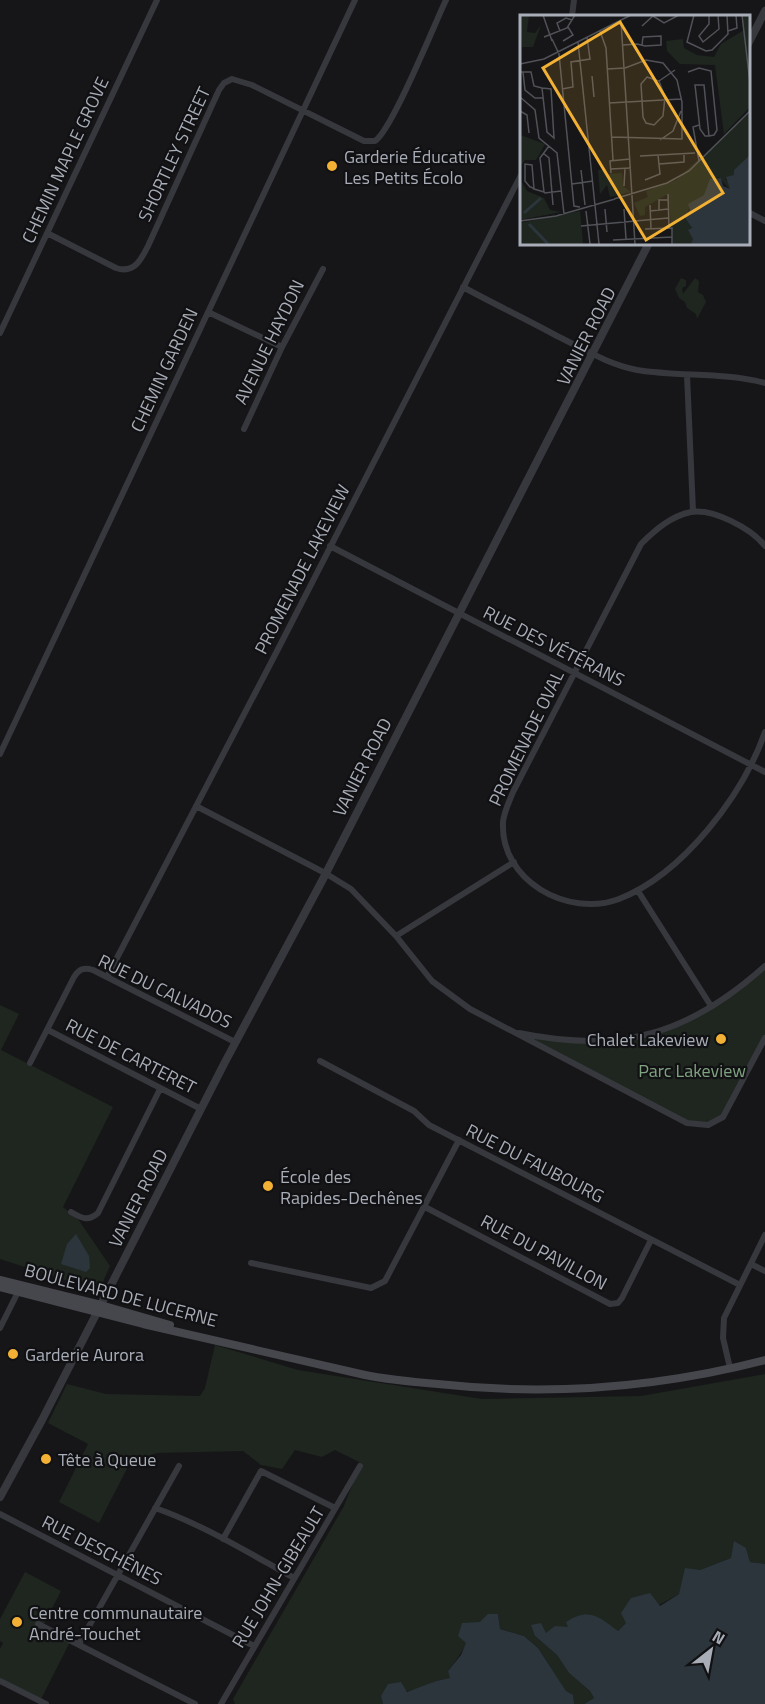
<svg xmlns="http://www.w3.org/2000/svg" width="765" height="1704" viewBox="0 0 765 1704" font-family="'Titillium Web',sans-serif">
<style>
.green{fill:#1e261f}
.water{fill:#2c353c}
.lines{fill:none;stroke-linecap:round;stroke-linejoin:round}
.minor{stroke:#37383d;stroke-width:6}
.tertiary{stroke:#37383d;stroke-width:8}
.secondary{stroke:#45474d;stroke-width:8}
.poi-dot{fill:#f2b134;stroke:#111113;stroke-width:2}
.labels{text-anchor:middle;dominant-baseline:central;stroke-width:4.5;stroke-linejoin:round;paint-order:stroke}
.street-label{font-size:18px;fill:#a8adb8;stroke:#111113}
.poi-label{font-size:18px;fill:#a8adb8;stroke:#111113;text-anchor:start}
.park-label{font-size:18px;fill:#7fa381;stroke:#111113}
.inset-river{fill:none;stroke:#2c353c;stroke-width:3}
.inset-road{fill:none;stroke:#505258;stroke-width:1.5}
.view{fill:#f2b134;fill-opacity:0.15;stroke:#f2b134;stroke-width:3}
.inset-edge{fill:none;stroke:#a8adb8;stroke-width:3}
</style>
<rect width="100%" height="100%" fill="#161618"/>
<path class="green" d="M681,278L686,280V286L682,288L683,294L695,278L699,281L698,292L703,295L706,302L697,319L696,314L687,308L685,302L679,298L675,289Z
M765,966V1038L723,1117L697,1125L510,1031L593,1042L651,1034L711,1006Z
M0,1005L19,1014L1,1050L113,1107L63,1207L78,1219L110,1266L99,1291L0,1259Z
M215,1345L298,1370L482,1399L641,1396L765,1374V1564L750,1562L746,1548L731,1558L700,1570L679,1594L626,1623L618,1631L569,1627L535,1636L557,1655L569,1673L590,1691L594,1698L584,1704H574L538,1648L524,1636L500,1629L498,1614H489C472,1631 463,1653 448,1671L451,1678L436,1681L419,1689L381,1696L383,1704H235L233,1699L344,1506L361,1463L335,1450L322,1457L295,1450L282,1469L261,1465L243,1451L157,1453L145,1457L134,1455L99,1523L59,1502L88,1444L48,1423L67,1384L106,1394L200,1396L205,1388Z
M25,1572L61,1591L43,1626L71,1640L40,1701L0,1681V1649L3,1643L0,1641V1619Z"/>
<path class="water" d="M76,1234L89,1256L90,1268L86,1272L61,1264L67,1244Z
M734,1541L746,1548L750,1562L765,1564V1704H584L594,1698L590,1691L569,1673L557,1655L535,1636L531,1625L541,1623L546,1633L555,1626L568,1627L566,1622C589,1607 599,1617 618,1631L626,1623L621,1613L631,1598L650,1593L660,1606L679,1594L685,1568L700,1570L731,1558Z
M488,1614H498L500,1629L524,1636L538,1648L566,1691L573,1695L574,1704H383L381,1696L388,1684L401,1682L407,1692L436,1681L450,1678L448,1671L461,1655L466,1643L458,1636L462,1623L480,1622Z"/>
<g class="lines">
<path class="minor" d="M572,16L574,0
M748,212L765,221
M47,233L116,268C134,274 141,260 148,246L219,90L224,83L232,79L252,85L364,141H375C392,130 434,25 446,0
M463,287C494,304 526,319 557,336C584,349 607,364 637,370C680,377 723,372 765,383
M208,312L282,347
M0,333L157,0
M687,375L693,511
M244,429L282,347L323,269
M330,546L765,772
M765,546C752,529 713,508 691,512C671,516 655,530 641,544L513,792C509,802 504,812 503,822C500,881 568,918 619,899C683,874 743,795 765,732
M0,754L355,0
M196,806L325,873L351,889L396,936L432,981L470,1009L687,1123L708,1125L723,1117L765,1038
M638,891L711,1006
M396,936L514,862
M107,977L276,653L522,173
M48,1030L201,1109
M519,1033C621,1054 688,1035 765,966
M320,1061L414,1111L429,1125L740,1285
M30,1063L74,977C79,969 84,967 93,970L235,1042
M425,1207L610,1304L618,1303L622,1298L651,1240
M71,1212C81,1218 88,1222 98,1213L160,1089
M251,1263L371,1288L385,1281L459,1140
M751,1264L765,1271
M0,1328L20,1288
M730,1368L723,1338L724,1318L765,1235
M155,1508C204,1525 249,1553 294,1578
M0,1514L254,1646
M223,1539L261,1471L335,1508
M38,1624L195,1704
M79,1644L179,1466
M0,1681L46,1704
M221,1704L360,1466"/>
<path class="tertiary" d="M748,44L765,11
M0,1497L42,1420L225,1062L323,879L649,243"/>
<path class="secondary" d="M0,1280L101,1305L170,1325
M0,1287L143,1324L365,1375C389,1380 413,1382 438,1384C548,1396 657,1388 765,1360"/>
</g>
<g class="poi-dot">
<circle cx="332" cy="166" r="6"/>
<circle cx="721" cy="1039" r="6"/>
<circle cx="268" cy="1186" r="6"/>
<circle cx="13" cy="1354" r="6"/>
<circle cx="46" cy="1459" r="6"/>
<circle cx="17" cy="1622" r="6"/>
</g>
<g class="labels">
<g class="street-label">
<text transform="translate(174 154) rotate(-65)">SHORTLEY STREET</text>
<text transform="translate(65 160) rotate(-65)">CHEMIN MAPLE GROVE</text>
<text transform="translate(586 336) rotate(-63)">VANIER ROAD</text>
<text transform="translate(269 342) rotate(-64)">AVENUE HAYDON</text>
<text transform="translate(164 370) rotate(-65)">CHEMIN GARDEN</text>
<text transform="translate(302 569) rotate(-63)">PROMENADE LAKEVIEW</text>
<text transform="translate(554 646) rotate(27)">RUE DES VÉTÉRANS</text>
<text transform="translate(526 738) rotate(-64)">PROMENADE OVAL</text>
<text transform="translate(362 767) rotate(-63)">VANIER ROAD</text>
<text transform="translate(165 991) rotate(26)">RUE DU CALVADOS</text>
<text transform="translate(131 1056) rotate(27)">RUE DE CARTERET</text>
<text transform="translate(535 1163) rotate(27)">RUE DU FAUBOURG</text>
<text transform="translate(138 1198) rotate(-63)">VANIER ROAD</text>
<text transform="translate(544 1252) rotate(28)">RUE DU PAVILLON</text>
<text transform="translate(121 1295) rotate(15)">BOULEVARD DE LUCERNE</text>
<text transform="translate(102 1550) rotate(27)">RUE DESCHÊNES</text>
<text transform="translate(278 1577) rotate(-59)">RUE JOHN-GIBEAULT</text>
</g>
<g class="poi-label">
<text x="344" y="156">Garderie Éducative<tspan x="344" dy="21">Les Petits Écolo</tspan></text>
<text x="709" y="1039" text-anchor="end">Chalet Lakeview</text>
<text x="280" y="1176">École des<tspan x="280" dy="21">Rapides-Dechênes</tspan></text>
<text x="25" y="1354">Garderie Aurora</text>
<text x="58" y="1459">Tête à Queue</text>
<text x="29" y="1612">Centre communautaire<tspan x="29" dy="21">André-Touchet</tspan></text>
</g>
<g class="park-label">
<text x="692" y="1070">Parc Lakeview</text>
</g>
</g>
<g transform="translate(520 15)">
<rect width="230" height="230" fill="#161618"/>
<path d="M0,0H9L7,17L15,18L21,10L13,32H2ZM222,0H229V93L204,119L195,50L160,49L147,36L146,26L163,24L164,33L177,40L194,42L201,29L224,15ZM229,98V144L214,155V160L205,164L210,168V175L199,162L191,166L184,180L176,185L185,190H170L167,199L172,215H169L174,225L171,229H153L148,179L125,192V200L120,201L114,188L128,182L126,176L156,165ZM0,120L25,129L16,145H5L0,152ZM86,154L87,159L102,158L103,171L111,177L90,182L87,170L80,179L78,155ZM0,164L7,176L24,183L30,195L41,197L0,205ZM60,196L63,229H0V208Z" fill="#1e261f"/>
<path d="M229,141V229H171L173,224L168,215L172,213L164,201L170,195L168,189L184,180L190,164L201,163L203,171L210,174L206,162L214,160V155Z" fill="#2c353c"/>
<path class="inset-river" d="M4,198L21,183M9,209L28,229"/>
<path class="inset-road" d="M23,0L32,26M174,0L167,27L186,36L192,35L208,19L207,0M189,0V9L179,21L183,27L199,14L198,0M222,0L230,68M101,6L115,229M122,11L133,1L144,8L159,0M40,16L37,8L46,3L52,5M80,16L86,33L93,145M208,16L217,13L216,0M24,22L47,13L55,0M32,24L39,39L54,191L60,192M43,26L53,20L48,12M58,27L79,229M103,30L117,29L125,31L141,30V21L123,22L122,30M0,49L24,44L111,0M87,54L105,53L126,45L143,48L157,65L162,87V124L92,122M0,57H11L14,71L22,73M3,57L5,75L15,83H23M168,57L179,53L191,56L197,115L194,120L189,121H185L180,114L175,70H184L189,121M72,61L74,82M127,62L139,66L145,82L143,101L134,110L126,108L123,102L121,69ZM139,66L155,55M22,73L31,74L34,123L27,117ZM42,74L53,72L51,47L70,44L67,22M0,82L15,95L19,123L37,138L44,199M89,88L161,84M0,96L7,100L9,118M179,110L173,112L179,146M140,125L153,116L161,96M23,138L29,143L33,190M120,141L175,138M139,149L164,147V138M90,154L111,153M61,155L65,190M91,158L90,146L110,144M125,165L140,159L138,140M52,169L73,166M104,171L105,153M14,174L12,150L5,149V166L10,172H11L14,174L24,177L25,178L41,176M24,177L20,143L29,131M148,179L149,213M94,184L147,168L169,156L230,96M130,190L131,214M85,194L87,217M104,194L106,224M139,195V185H148M66,196L70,229M130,196L148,194M0,206L36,201L95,184M61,211L148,203M125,214L152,213V229M93,225L152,222"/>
<path class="view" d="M100,7L203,178L126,225L23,53Z"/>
<rect width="230" height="230" class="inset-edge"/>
</g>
<g transform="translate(711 1650) rotate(31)" stroke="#111113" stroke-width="4.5" paint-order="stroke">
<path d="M0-4.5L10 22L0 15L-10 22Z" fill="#a8adb8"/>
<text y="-9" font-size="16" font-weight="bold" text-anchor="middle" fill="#a8adb8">N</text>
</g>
</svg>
